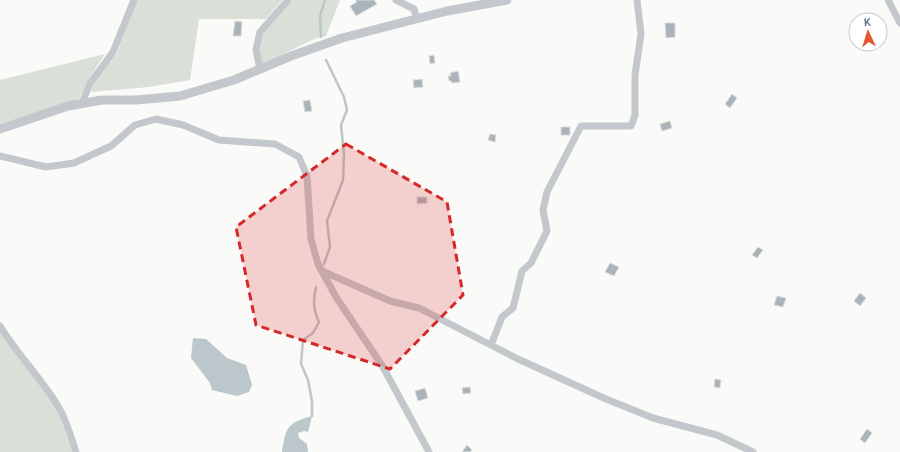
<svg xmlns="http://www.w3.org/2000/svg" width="900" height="452" viewBox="0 0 900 452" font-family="Barlow,sans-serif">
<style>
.green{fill:#dadfd7}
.water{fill:#bbc7cb}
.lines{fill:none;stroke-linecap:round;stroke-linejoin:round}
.stream{stroke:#bbc7cb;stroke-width:2.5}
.building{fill:#aab3b9;stroke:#dcdcda}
.minor{stroke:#c3c8cc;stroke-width:7}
.tertiary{stroke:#c3c8cc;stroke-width:9}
.marked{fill:#d62828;fill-opacity:0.2;stroke:#d62828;stroke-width:3;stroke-dasharray:8 5;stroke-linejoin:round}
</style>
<rect width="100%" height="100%" fill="#fafaf8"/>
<path class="green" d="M136,0H282L266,19H199L190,80L149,87L91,92L93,83L117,53Z
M293,0H340L326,36L314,39L263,64C261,59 258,53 259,49C260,30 279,11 293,0Z
M105,54L87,81L79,99L0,124V80Z
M0,331L56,407L73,452H0Z"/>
<path class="water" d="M193,338L206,339L227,358L246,365L252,385L249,392L237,396L212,390L210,383L191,358Z
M312,416L308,432L304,431L298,433L299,438L307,444L308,452H282C286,427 287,423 312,416Z"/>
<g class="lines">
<path class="stream" d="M321,37L320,16L325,0
M324,264L330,247L327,221L343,180L344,154L341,125L347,110L344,97L326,60
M312,416V401L308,380L301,364L303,340L313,333L319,322C313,309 313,300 316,287"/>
</g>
<path class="building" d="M355,0H374L377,4L356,16L350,6L357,2Z
M235,21L242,22L241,36H233Z
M665,23H675V37L666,38Z
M434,55L435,63L430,64L429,56Z
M458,71L460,82L452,83L451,81H449L448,76H451L450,73Z
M422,79L423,87L414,88L413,80Z
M732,94L737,98L730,108L725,104Z
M310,100L312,111L305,112L303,101Z
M670,121L672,128L662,131L660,124Z
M561,127H570V135H561Z
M490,134L496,135L495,142L488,140Z
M417,197H427V203L417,204Z
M758,247L763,250L757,258L752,255Z
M610,263L619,267L614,276L605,272Z
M860,293L866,298L860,306L854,301Z
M777,296L786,298L783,307L774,305Z
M715,379L721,380L720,388L714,387Z
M470,387L471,393L463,394L462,388Z
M425,388L428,398L418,401L415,391Z
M867,429L872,433L865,443L860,439Z
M467,445L472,450L470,452H462Z"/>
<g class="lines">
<path class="minor" d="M396,0L414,9L417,19
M888,0L900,23
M260,69L256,50L260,32L288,0
M82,103L90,83L113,52L134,0
M0,156L46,167L74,163L111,146L135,125L156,119L183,125L219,140L275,144L299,157L307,176L311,239L318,264L336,297L383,367L429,452
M322,271L390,301L419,308L518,359L606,399L653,418L717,435L753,452
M0,326C17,354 41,378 58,406C66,419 71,437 76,452
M491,345L502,317L513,308L522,271L531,263L547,231L543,210L547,192L581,126H631L635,115V75L641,34L637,0"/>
<path class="tertiary" d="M0,129L68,106L102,100H136L180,96L234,80L291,56L342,38L447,11L507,0"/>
</g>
<path class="marked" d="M346,144L447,202L463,295L390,369L256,325L236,227Z"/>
<g transform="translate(868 32) rotate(356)"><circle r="19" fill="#ffffff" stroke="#c1c8cd"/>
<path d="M0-3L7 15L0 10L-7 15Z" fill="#e4572e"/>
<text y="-6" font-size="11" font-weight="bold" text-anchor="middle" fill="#657683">K</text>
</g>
</svg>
